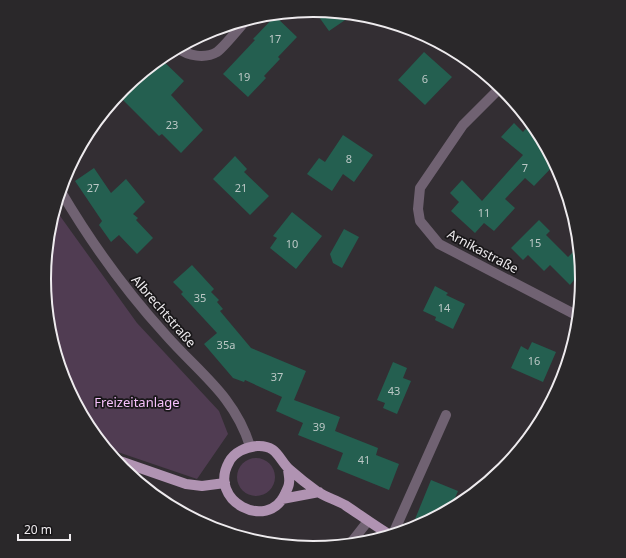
<svg xmlns="http://www.w3.org/2000/svg" width="626" height="558" viewBox="0 0 626 558" font-family="'Noto Sans',sans-serif">
<style>
.green{fill:#503c52}
.building{fill:#245f50}
.lines{fill:none;stroke-linecap:round;stroke-linejoin:round}
.minor{stroke:#706272;stroke-width:10}
.major{stroke:#b093b2;stroke-width:10}
.labels{text-anchor:middle;dominant-baseline:central;stroke-width:3.5;stroke-linejoin:round;paint-order:stroke}
.number-label{font-size:11px;fill:#bcc8c6}
.street-label{font-size:13px;fill:#eeebee;stroke:#191719}
.park-label{font-size:13px;fill:#f6c1fb;stroke:#191719}
.rim{fill:none;stroke:#eeebee;stroke-width:2}
</style>
<rect width="100%" height="100%" fill="#332e33"/>
<path class="green" d="M55,209L137,323L219,411L228,434L197,479L106,448L89,428L64,382L49,331L44,279L49,226Z
M237 477a19 19 0 1 1 38 0a19 19 0 1 1-38 0Z"/>
<path class="building" d="M314,10L331,12L354,14L329,31Z
M275,16L297,37L278,57L280,59L264,76L266,78L248,97L223,74L255,40L253,39Z
M424,52L452,77L425,105L398,80Z
M160,58L184,81L171,95L203,130L181,153L162,134L159,136L119,96L123,89Z
M514,123L523,132L531,123L555,164L534,186L525,178L505,199L515,208L494,231L484,223L475,233L451,211L459,202L450,193L462,180L482,201L523,155L501,137Z
M343,135L373,155L354,182L343,174L332,191L307,174L319,158L325,162Z
M235,156L247,169L244,172L269,196L250,215L213,179Z
M94,168L111,193L126,179L145,202L133,214L138,218L136,220L153,238L137,254L119,235L111,242L99,225L102,221L75,181Z
M292,212L322,236L296,269L270,248L277,238L273,236Z
M539,220L550,231L546,235L568,257L579,246L581,287L574,280L570,285L550,265L544,271L528,255L523,260L511,248Z
M344,229L359,237L342,268L333,263L330,254Z
M192,265L214,289L211,292L219,300L217,302L223,309L220,311L251,348L306,371L294,400L340,417L335,431L378,448L376,455L399,464L389,490L337,469L343,453L298,435L303,423L276,411L282,397L245,380L244,382L233,378L204,344L217,333L181,294L183,292L173,282Z
M435,286L448,293L446,295L465,304L453,329L435,320L436,317L423,311Z
M532,342L556,352L543,382L511,368L521,346L528,350Z
M393,362L407,368L403,378L411,381L397,414L383,408L385,403L377,400Z
M431,480L458,491L450,509L411,529Z"/>
<g class="lines">
<path class="minor" d="M178,48C188,56 205,59 217,52C224,47 240,27 247,19
M501,87L463,125L420,188L418,209L420,221L439,244L578,316
M60,190C90,241 125,290 165,334C199,373 234,395 250,446
M393,534L446,415
M350,544L368,521"/>
<path class="major" d="M114,459L186,484L202,486L225,483
M288,468C288,473 290,478 289,483C289,487 286,491 285,494C268,532 207,501 229,462C234,452 246,447 257,446C277,445 278,458 289,469C298,477 308,485 318,492C326,497 336,500 345,505C360,515 375,526 390,535
M282,499L319,492"/>
</g>
<g class="labels">
<g class="number-label">
<text x="275" y="38">17</text>
<text x="244" y="76">19</text>
<text x="425" y="78">6</text>
<text x="172" y="124">23</text>
<text x="349" y="158">8</text>
<text x="525" y="167">7</text>
<text x="93" y="187">27</text>
<text x="241" y="187">21</text>
<text x="484" y="212">11</text>
<text x="535" y="242">15</text>
<text x="292" y="243">10</text>
<text x="200" y="297">35</text>
<text x="444" y="307">14</text>
<text x="226" y="344">35a</text>
<text x="534" y="360">16</text>
<text x="277" y="376">37</text>
<text x="394" y="390">43</text>
<text x="319" y="426">39</text>
<text x="364" y="459">41</text>
</g>
<g class="street-label">
<text transform="translate(483 251) rotate(28)">Arnikastraße</text>
<text transform="translate(164 311) rotate(49)">Albrechtstraße</text>
</g>
<g class="park-label">
<text x="137" y="402">Freizeitanlage</text>
</g>
</g>
<path d="M0 0H626V558H0ZM51 279a262 262 0 1 1 524 0a262 262 0 1 1-524 0Z" fill="#2a282a" fill-rule="evenodd"/>
<path class="rim" d="M51 279a262 262 0 1 1 524 0a262 262 0 1 1-524 0Z"/>
<path d="M18 534v6h52v-6" fill="none" stroke="#eeebee" stroke-width="2"/>
<text x="24" y="534" font-size="12" fill="#eeebee" stroke="#191719" stroke-width="3" paint-order="stroke">20 m</text>
</svg>
